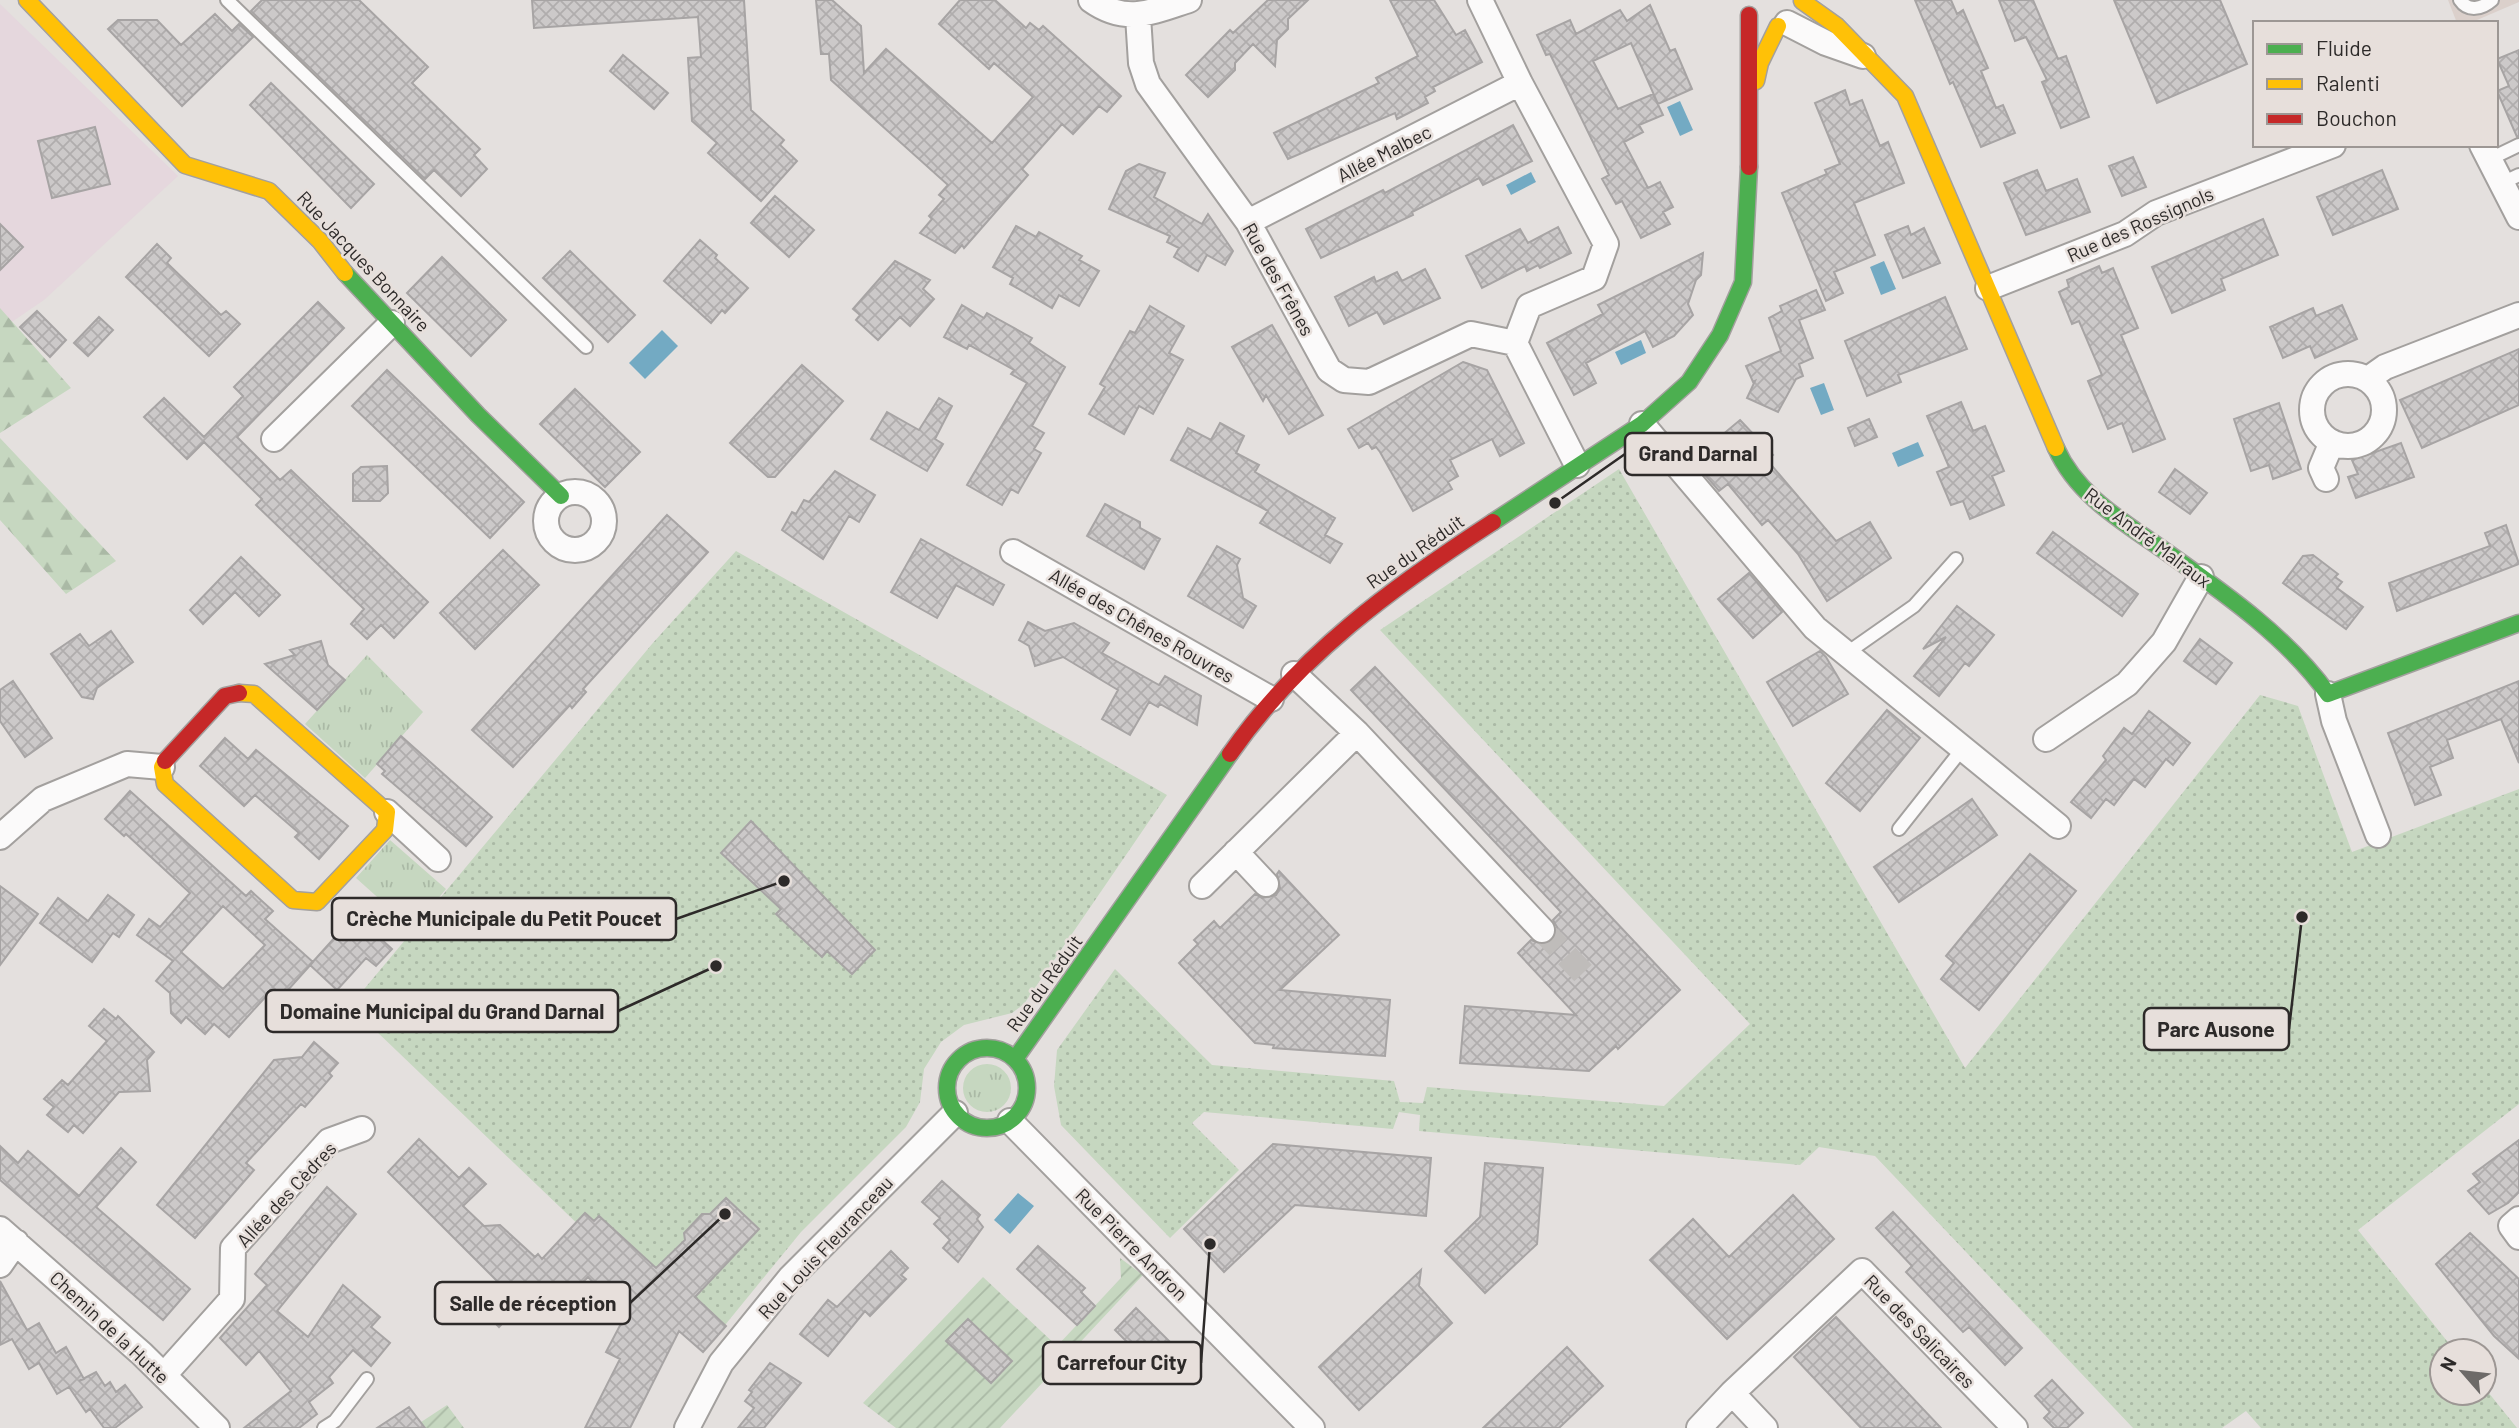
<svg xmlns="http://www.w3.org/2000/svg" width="2519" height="1428" viewBox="0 0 2519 1428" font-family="Barlow,sans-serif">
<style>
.commercial{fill:#e5d7dd}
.built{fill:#dbd0cb}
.grass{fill:url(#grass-tufts)}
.forest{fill:url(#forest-firs)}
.park{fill:url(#park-dots)}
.garden{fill:url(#garden-furrows)}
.water{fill:#73aac3}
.building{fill:url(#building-cross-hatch);stroke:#a7a4a4;stroke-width:2;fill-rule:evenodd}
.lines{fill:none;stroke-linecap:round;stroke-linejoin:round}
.street-tunnel{stroke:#bfbcba;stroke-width:24;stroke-dasharray:24 12;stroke-linecap:butt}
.lane-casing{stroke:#a3a09e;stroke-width:16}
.street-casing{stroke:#a3a09e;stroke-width:28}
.fast-casing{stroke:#a3a09e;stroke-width:19}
.slow-casing{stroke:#a3a09e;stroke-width:19}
.jam-casing{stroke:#a3a09e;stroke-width:19}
.lane{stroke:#fbfafa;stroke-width:12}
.street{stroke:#fbfafa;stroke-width:24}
.fast{stroke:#4caf50;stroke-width:16}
.slow{stroke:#ffc107;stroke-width:16}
.jam{stroke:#c62828;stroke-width:16}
.labels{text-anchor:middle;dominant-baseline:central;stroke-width:5;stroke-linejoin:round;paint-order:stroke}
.street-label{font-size:19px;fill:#2d2a29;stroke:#e7dfdb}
.leader{fill:none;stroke:#2d2a29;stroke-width:2.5}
.callout-dot{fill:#2d2a29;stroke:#e7dfdb;stroke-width:2.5}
.callout{fill:#e7dfdb;stroke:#2d2a29;stroke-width:2.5}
.callout-label{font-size:21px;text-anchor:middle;font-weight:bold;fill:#2d2a29}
</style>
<defs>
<pattern id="grass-tufts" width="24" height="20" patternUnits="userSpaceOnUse" patternTransform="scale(1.75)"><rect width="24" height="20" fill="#c6d7c0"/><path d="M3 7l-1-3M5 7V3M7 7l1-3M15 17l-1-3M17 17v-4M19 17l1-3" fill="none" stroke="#aab9a5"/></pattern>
<pattern id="forest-firs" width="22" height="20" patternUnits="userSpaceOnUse" patternTransform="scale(1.75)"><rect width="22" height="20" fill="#c6d7c0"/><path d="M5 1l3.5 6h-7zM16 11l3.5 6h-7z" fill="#aab9a5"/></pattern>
<pattern id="park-dots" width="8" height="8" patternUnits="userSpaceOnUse" patternTransform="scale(1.75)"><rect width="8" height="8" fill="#c6d7c0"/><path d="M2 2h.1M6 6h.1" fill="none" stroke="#aab9a5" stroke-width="1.8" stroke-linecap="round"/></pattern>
<pattern id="garden-furrows" width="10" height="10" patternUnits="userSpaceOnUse" patternTransform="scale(1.75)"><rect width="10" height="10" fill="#c6d7c0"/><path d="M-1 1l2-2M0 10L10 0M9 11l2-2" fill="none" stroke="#aab9a5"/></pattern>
<pattern id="building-cross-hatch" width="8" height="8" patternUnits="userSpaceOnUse" patternTransform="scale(1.75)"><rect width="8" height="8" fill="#ccc9c9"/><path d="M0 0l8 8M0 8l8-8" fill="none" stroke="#b0adad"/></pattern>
</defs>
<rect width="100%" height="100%" fill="#e4e0de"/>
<path class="commercial" d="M0,4L178,176L44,300L0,330Z"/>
<path class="built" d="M2448,0H2519V2L2470,23H2457Z"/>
<path class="grass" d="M367,655L423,712L365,778L305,724Z
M390,840L446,889L413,929L356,878Z
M963 1088a24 24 0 1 1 48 0a24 24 0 1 1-48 0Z"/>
<path class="forest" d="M0,308L71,388L0,433Z
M0,438L116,561L66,594L0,520Z"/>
<path class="park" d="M1619,469L1965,1068L2260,695L2298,706L2352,852L2519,789V1104L2358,1230L2455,1351H2442V1393H2484V1387L2517,1428H2261L2246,1411L2222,1428H2133L1875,1156L1819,1147L1800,1165L1419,1131L1420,1115L1399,1112L1393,1129L1204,1112L1192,1123L1239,1170L1170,1238L1061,1125L1054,1086L1057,1050L1115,969L1212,1065L1394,1081L1400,1102L1423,1103L1427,1087L1664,1106L1750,1024L1380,630Z
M736,551L1167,795L1024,1004L1012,1013L964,1025L941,1042L924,1069L920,1102L906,1127L801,1232L703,1352L613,1273L610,1255L350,1006L652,644Z"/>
<path class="garden" d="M1120,1258L1143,1275L1000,1428H896L863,1403L983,1277L1057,1346L1121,1278Z
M447,1405L464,1428H412Z"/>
<path class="water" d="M1680,101L1693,130L1680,136L1667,107Z
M1531,172L1536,182L1511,195L1506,185Z
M1884,261L1896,289L1881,295L1870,267Z
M662,330L678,346L645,379L629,363Z
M1641,340L1646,353L1621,365L1615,352Z
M1824,383L1834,410L1821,415L1810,388Z
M1918,442L1924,456L1898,467L1892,453Z
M1018,1193L1034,1206L1010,1234L994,1220Z"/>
<path class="building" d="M262,0H359L428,67L412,83L480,149L474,155L487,169L461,196L434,170L425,179L251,11Z
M532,0H744L751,110L784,140L780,145L797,161L761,201L708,153L717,143L692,121L688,58L701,57L698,17L534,28Z
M816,0H832L861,26L864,73L886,49L992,143L1033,97L994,63L989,69L939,24L960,0H995L1026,28L1030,23L1039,30L1043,26L1121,96L1107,112L1099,106L1073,134L1062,124L1022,169L1028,175L964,248L962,245L955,253L920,233L932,219L929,216L944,199L939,195L948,185L831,80L829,54H821Z
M1268,0H1308L1288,19V29L1277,40L1275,66L1253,44L1235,63V70L1208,97L1186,75L1230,30L1233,33Z
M1390,0H1434L1456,35L1465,30L1482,62L1433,87L1435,91L1425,97L1428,103L1397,119L1395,113L1288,159L1274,133L1379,83L1376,78L1418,56Z
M1915,0H1951L1957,14L1963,10L1988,68L1981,71L1996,108L2003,105L2015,133L1981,147L1953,82L1950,84Z
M1999,0H2033L2058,59L2066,56L2089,117L2061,128L2042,82L2047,80L2026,37L2015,41Z
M2114,0H2220L2247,64L2157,103Z
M1650,5L1670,51L1675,49L1692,89L1658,104L1631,43L1593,61L1618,109L1653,94L1663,115L1639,125L1643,132L1624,142L1648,188L1660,182L1673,207L1663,212L1670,224L1641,238L1622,201L1616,204L1602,179L1609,175L1550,54L1546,55L1537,35L1570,20L1576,34L1620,10L1627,21Z
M215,14L232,31L239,24L253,37L182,106L108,29L118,20H157L181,45Z
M2519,50V136L2517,137L2497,91L2509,86L2497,59Z
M623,55L668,93L654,109L610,71Z
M271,83L374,184L351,208L250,105Z
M1845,90L1850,105L1862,100L1880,146L1888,142L1904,183L1854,203L1875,255L1834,272L1843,293L1826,301L1782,193L1827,174L1825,170L1840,164L1815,103Z
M1513,125L1532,161L1483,185L1479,178L1412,212L1413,215L1321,258L1306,229L1383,190L1385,193Z
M95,127L110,184L52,198L38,141Z
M2133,157L2146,187L2122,196L2109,166Z
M1139,164L1165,173L1154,197L1202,224L1208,214L1233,251L1225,265L1207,255L1198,271L1174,257L1179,248L1167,242L1170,236L1109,209L1126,171Z
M2037,170L2046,191L2077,179L2090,212L2026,235L2004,183Z
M2382,170L2398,209L2333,235L2317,197Z
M775,196L814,230L789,257L751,223Z
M2263,219L2278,255L2221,279L2225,290L2172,313L2152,267Z
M0,224L23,247L0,270Z
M1016,226L1036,237L1039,232L1082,256L1079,260L1099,271L1079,306L1059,295L1052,308L1010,284L1013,278L993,267Z
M1908,226L1911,235L1924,228L1940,263L1903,278L1885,235Z
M1558,227L1571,253L1540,268L1538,265L1527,271L1525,266L1482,288L1466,256L1520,229L1528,243Z
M700,240L717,255L715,258L748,288L725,313L722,310L711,323L664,281Z
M157,244L171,258L167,263L221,315L226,311L240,324L209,356L126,277Z
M570,251L635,315L608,342L543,278Z
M1703,253L1701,275L1696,280L1688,304L1693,315L1674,336L1653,347L1645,331L1586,363L1596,383L1574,395L1547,343L1603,314L1598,305Z
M442,257L506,320L471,356L407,293Z
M895,261L930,280L923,289L934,299L910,326L900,317L878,340L856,320L860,315L853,309Z
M2099,266L2102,273L2113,268L2138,328L2121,335L2165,439L2133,452L2122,423L2108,429L2088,381L2102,375L2079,321L2072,324L2059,292L2069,287L2067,280Z
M1425,269L1440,298L1384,324L1377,312L1349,326L1335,297L1374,277L1376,282L1397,272L1402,281Z
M1816,290L1825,310L1799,320L1813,358L1799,364L1803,376L1796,379L1778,412L1747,398L1755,381L1753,382L1746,366L1781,351L1769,318L1782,311L1780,306Z
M1945,297L1967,349L1898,375L1901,382L1867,396L1845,341Z
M318,302L344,328L237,437L280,480L291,470L428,602L394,638L381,625L367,639L351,624L364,609L256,505L262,499L204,442L187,459L144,417L164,398L204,437L243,396L234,387Z
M962,305L984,318L987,313L1032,338L1029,343L1065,367L1032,426L1044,433L1034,449L1041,453L1018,493L1011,489L1002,505L967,485L1027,383L1011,374L1014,370L969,345L967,349L944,337Z
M2342,305L2357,339L2315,358L2310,346L2283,358L2270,327L2313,308L2316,316Z
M1150,306L1184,326L1169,353L1183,360L1153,414L1139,406L1124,434L1089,414L1105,387L1100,384L1130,331L1135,333Z
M37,311L66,340L50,357L20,327Z
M99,317L113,330L88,356L74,343Z
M1272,325L1323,415L1289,434L1266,395L1263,401L1232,347Z
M2519,349V405L2422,448L2400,400Z
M1463,362L1487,370L1524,443L1500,456L1492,439L1450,460L1458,476L1448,482L1452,489L1413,511L1380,452L1376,447L1372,449L1368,443L1359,448L1348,429Z
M802,365L843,401L775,477H768L730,443Z
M387,370L524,502L490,538L352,406Z
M575,389L640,452L605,487L540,424Z
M939,398L952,406L935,439L943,444L927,471L871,439L887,412L919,430Z
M1961,402L1973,431L1985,426L2004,471L1992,476L2004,505L1970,519L1963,501L1951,505L1937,472L1949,467L1927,416Z
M2279,403L2301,469L2273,479L2269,465L2251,471L2234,419Z
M1869,419L1877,437L1855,446L1848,428Z
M1740,420L1773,455L1767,460L1836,541L1870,522L1891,558L1827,601L1798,554L1768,520L1762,525L1728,484L1719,491L1692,460Z
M1220,423L1244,436L1236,453L1259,465L1255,472L1335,518L1325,535L1342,544L1330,563L1260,523L1268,511L1171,460L1188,428L1211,440Z
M2401,443L2414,477L2356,498L2348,477L2358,474L2352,460Z
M387,466L388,493L380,501H353V474L361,467Z
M2175,469L2207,493L2190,514L2159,492Z
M835,471L875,495L859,522L849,516L823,559L782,530L792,512L796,514L804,500L809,502Z
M1105,504L1140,522V528L1160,539L1144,569L1087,536Z
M667,515L708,552L583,689L586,692L572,708L570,705L513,767L472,730Z
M2506,525L2519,564L2397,611L2389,583L2490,546L2485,533Z
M2053,532L2138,594L2122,616L2037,553Z
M921,539L1004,585L993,605L956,585L937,618L891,592Z
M1217,546L1240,559L1237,565L1243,598L1256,606L1243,628L1188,596Z
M503,550L539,585L475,649L440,613Z
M2313,555L2338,574L2335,577L2342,582L2337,588L2363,607L2346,629L2283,583L2303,556Z
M241,557L280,595L259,616L235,592L203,624L190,610Z
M1749,573L1782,612L1753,638L1718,599Z
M1957,606L1994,635L1969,666L1965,663L1939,696L1914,676L1946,637L1923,649Z
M1028,622L1045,631L1074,623L1109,643L1102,653L1159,685L1165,676L1201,696L1197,725L1160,704L1158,707L1149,702L1130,735L1102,719L1118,690L1063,657L1035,666L1029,646L1019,640Z
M111,631L133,662L97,688L93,699L82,697L51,654L80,634L89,646Z
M2200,639L2232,663L2216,684L2184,661Z
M321,641L328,665L345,680L317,710L265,664L295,655L290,650Z
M1820,651L1826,657L1848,694L1793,726L1767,682Z
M1375,667L1680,990L1618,1049L1616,1046L1589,1071L1460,1063L1465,1006L1576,1015L1518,953L1531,940L1545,945L1553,940L1557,927L1553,920L1561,912L1351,690Z
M13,681L52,738L25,757L0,721V690Z
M2519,681V763L2501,719L2447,740L2453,758L2430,767L2441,795L2415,805L2388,733Z
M1887,710L1920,738L1860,811L1826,783Z
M2149,711L2190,743L2173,765L2166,759L2145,787L2134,779L2114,805L2106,799L2091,818L2071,802L2106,760L2103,756L2124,728L2132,734Z
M401,736L492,817L466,846L382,774L385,771L377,764Z
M225,738L248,759L256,750L348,826L319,859L295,837L299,833L255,795L244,806L200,766Z
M130,791L246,896L251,891L273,911L265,919L313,962L279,1000L270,992L229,1037L214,1024L205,1034L186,1017L181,1023L171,1013L170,993L156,981L173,961L137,935L149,919L160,927L190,893L126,834L124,836L105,819ZM223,906L265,945L223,989L181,952Z
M1972,799L1997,835L1899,902L1874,867Z
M751,821L875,950L852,974L827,951L822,957L776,914L781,909L721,853Z
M2030,854L2076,891L1979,1010L1941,979L1954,963L1946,956Z
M1279,871L1339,935L1280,990L1390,1000L1385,1056L1273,1048L1274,1045L1255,1043L1179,963L1198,944L1194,940L1214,921L1220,928L1255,894L1262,898L1276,895L1280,888L1277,874Z
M0,886L38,914L0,965Z
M108,895L134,915L119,937L113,933L92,962L40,923L58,898L88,921Z
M355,915L392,949L376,966L366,958L337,990L310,965Z
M104,1009L116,1019L118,1016L154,1052L147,1060L150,1091L119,1092L83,1133L74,1125L68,1132L47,1115L54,1107L44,1099L62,1080L68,1085L107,1041L89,1026Z
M314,1042L338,1063L329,1073L332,1076L305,1107L301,1104L246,1163L254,1170L195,1238L157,1205L274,1060L302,1057Z
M419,1139L459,1178L469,1168L486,1184L463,1206L484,1226L500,1225L535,1257L538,1254L542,1259L585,1213L594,1221L599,1216L656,1268L685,1240L684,1233L702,1214H710L726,1198L759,1229L695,1297L726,1326L703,1352L679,1331L630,1428H585L620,1359L606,1352L625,1316L588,1277L557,1308L536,1288L499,1327L485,1313L505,1289L388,1172Z
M2519,1140V1192L2508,1203L2489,1214L2468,1191L2480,1182L2473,1174Z
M1273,1144L1431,1158L1426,1216L1295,1205L1224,1272L1184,1229Z
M0,1146L18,1163L28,1151L79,1196L121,1148L136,1162L96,1207L190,1289L163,1320L0,1180Z
M1485,1163L1543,1168L1537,1244L1485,1293L1445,1251L1480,1217Z
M942,1181L980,1215L977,1219L983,1227L958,1262L943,1248L950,1240L934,1224L940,1218L922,1202Z
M327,1187L356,1214L277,1311L308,1337L343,1285L380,1317L371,1327L390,1343L371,1366L353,1350L329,1377L333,1383L309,1402L317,1414L299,1428H244L291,1391L259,1351L246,1365L220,1338L267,1285L255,1274Z
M1793,1195L1834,1239L1727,1339L1650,1260L1693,1219L1729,1257Z
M1893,1212L2022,1348L2005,1365L1969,1327L1963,1332L1906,1272L1912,1266L1876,1228Z
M2470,1233L2519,1279V1359L2494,1336L2436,1264Z
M1038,1246L1085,1288L1081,1292L1095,1306L1077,1325L1017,1269Z
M891,1251L908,1268L901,1275L906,1279L870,1316L865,1311L828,1356L800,1334L828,1300L837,1307Z
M1421,1270L1419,1286L1452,1323L1359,1410L1319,1367Z
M0,1281L27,1330L39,1323L56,1353L66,1347L84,1379L79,1381L96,1372L105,1386L110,1382L116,1392L125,1385L142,1407L115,1428H104L90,1409L86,1412L69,1387L57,1394L39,1363L29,1369L12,1339L0,1345Z
M1136,1308L1186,1358L1165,1380L1115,1330Z
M1836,1317L1941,1428H1861L1794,1357Z
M968,1319L1012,1361L991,1383L946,1341Z
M1567,1347L1603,1386L1559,1428H1483Z
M770,1363L801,1383L764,1428H738L754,1408L745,1401L752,1392L749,1390Z
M2052,1380L2083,1413L2067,1428H2054L2044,1418L2050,1412L2035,1396Z
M409,1407L425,1428H377Z"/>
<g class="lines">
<path class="street-tunnel" d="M1542,930L1583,973"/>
<g class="lane-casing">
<path id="lane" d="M227,0L586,347
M2460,0C2468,12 2482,9 2492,0
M2490,159L2519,145
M2502,183L2519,175
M1847,653L1914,606L1956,559
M1899,829L1963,748
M324,1428L335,1421L367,1379"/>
</g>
<g class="street-casing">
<path id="street" d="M1091,0C1126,25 1152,12 1189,0
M1480,0L1520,83L1606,244L1594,278L1529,306L1515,343L1577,465
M1138,16L1141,63L1148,84L1248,222L1329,370L1344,380L1369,382L1471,334L1515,343
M1787,23L1826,43L1863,56
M2482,145L2519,217
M1248,222L1520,83
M1988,288L2125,234L2156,213L2333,145
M2312 410a36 36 0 1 1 72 0a36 36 0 1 1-72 0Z
M2368,379L2385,367L2519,315
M1642,424L1815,628L2058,826
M274,439L392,323
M2326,479L2321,468L2332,442
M546 521a29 29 0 1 1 58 0a29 29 0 1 1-58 0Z
M1013,552L1271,699
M1294,674L1357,733L1542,930
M2328,694L2334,721L2378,835
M2046,739L2127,684L2164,642L2201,577
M387,812L438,859
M0,837L43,799L127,764L162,767
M1236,852L1266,884
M1202,886L1357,733
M1010,1121L1312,1428
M2519,1219L2511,1226L2519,1237
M0,1229L142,1354L217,1428
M0,1265L16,1242
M164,1375L232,1299L233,1248L329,1141L362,1129
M1732,1393L1862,1271L2015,1428
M687,1428L721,1363L790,1278L955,1113
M1699,1428L1732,1393L1765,1428"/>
</g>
<g class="fast-casing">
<path id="fast" d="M345,273L478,415L561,496
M2056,448C2078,498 2129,525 2172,556C2227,595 2289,639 2328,694L2519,623
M1493,522L1642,424L1689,382L1720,335L1743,282L1749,167
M947 1088a40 40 0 1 1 80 0a40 40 0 1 1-80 0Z
M1015,1059L1230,754"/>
</g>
<g class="slow-casing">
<path id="slow" d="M27,0L185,165L269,191L320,241L345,273
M1802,1L1837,26L1905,96L2056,448
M1756,81L1760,63L1778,26
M165,761L162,767L165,784L293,900L317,902L385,830L387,812L254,694L239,693"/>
</g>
<g class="jam-casing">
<path id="jam" d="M1749,15V167
M1230,754C1298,656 1394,586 1493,522
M165,761L225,696L239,693"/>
</g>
<use href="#lane" class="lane"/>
<use href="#street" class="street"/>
<use href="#fast" class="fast"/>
<use href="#slow" class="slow"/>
<use href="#jam" class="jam"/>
</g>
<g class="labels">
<g class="street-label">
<text transform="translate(1384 153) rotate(-27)">Allée Malbec</text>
<text transform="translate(2140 224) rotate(-24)">Rue des Rossignols</text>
<text transform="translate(364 261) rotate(47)">Rue Jacques Bonnaire</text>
<text transform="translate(1279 279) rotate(61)">Rue des Frênes</text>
<text transform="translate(2148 537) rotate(37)">Rue André Malraux</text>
<text transform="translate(1415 551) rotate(-35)">Rue du Réduit</text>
<text transform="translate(1142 625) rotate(30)">Allée des Chênes Rouvres</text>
<text transform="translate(1044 983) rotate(-54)">Rue du Réduit</text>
<text transform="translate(286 1194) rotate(-47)">Allée des Cèdres</text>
<text transform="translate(1132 1244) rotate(45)">Rue Pierre Andron</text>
<text transform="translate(825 1247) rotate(-47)">Rue Louis Fleuranceau</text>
<text transform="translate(110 1327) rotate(43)">Chemin de la Hutte</text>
<text transform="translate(1920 1331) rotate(46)">Rue des Salicaires</text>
</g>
</g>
<path class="leader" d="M1555 503L1625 454M784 881L676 919M716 966L618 1011M2302 917L2289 1029M725 1214L630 1303M1210 1244L1201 1363"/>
<g class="callout-dot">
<circle cx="1555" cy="503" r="7"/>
<circle cx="784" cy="881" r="7"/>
<circle cx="716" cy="966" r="7"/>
<circle cx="2302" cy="917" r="7"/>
<circle cx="725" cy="1214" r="7"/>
<circle cx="1210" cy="1244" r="7"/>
</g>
<g class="callout">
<rect x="1625" y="433" width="147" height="42" rx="7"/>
<rect x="332" y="898" width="344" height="42" rx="7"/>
<rect x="266" y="990" width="352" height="42" rx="7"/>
<rect x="2144" y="1008" width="145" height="42" rx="7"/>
<rect x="435" y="1282" width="195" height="42" rx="7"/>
<rect x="1043" y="1342" width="158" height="42" rx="7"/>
</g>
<g class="callout-label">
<text x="1698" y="461">Grand Darnal</text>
<text x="504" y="926">Crèche Municipale du Petit Poucet</text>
<text x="442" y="1019">Domaine Municipal du Grand Darnal</text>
<text x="2216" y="1037">Parc Ausone</text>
<text x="533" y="1311">Salle de réception</text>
<text x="1122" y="1370">Carrefour City</text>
</g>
<rect x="2253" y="21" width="245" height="126" fill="#e7dfdb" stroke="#9d9794" stroke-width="2"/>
<rect x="2267" y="44" width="35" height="10" fill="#4caf50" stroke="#9d9794" stroke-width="2"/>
<text x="2316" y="56" font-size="21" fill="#2d2a29">Fluide</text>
<rect x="2267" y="79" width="35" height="10" fill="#ffc107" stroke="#9d9794" stroke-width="2"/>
<text x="2316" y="91" font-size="21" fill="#2d2a29">Ralenti</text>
<rect x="2267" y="114" width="35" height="10" fill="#c62828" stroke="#9d9794" stroke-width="2"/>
<text x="2316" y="126" font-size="21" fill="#2d2a29">Bouchon</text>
<g transform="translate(2463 1372) rotate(298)"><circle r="33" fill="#e7dfdb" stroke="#9d9794" stroke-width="2"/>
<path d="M0-5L12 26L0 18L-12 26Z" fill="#6d6a68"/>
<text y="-10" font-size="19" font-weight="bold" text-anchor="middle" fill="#2d2a29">N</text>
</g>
</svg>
